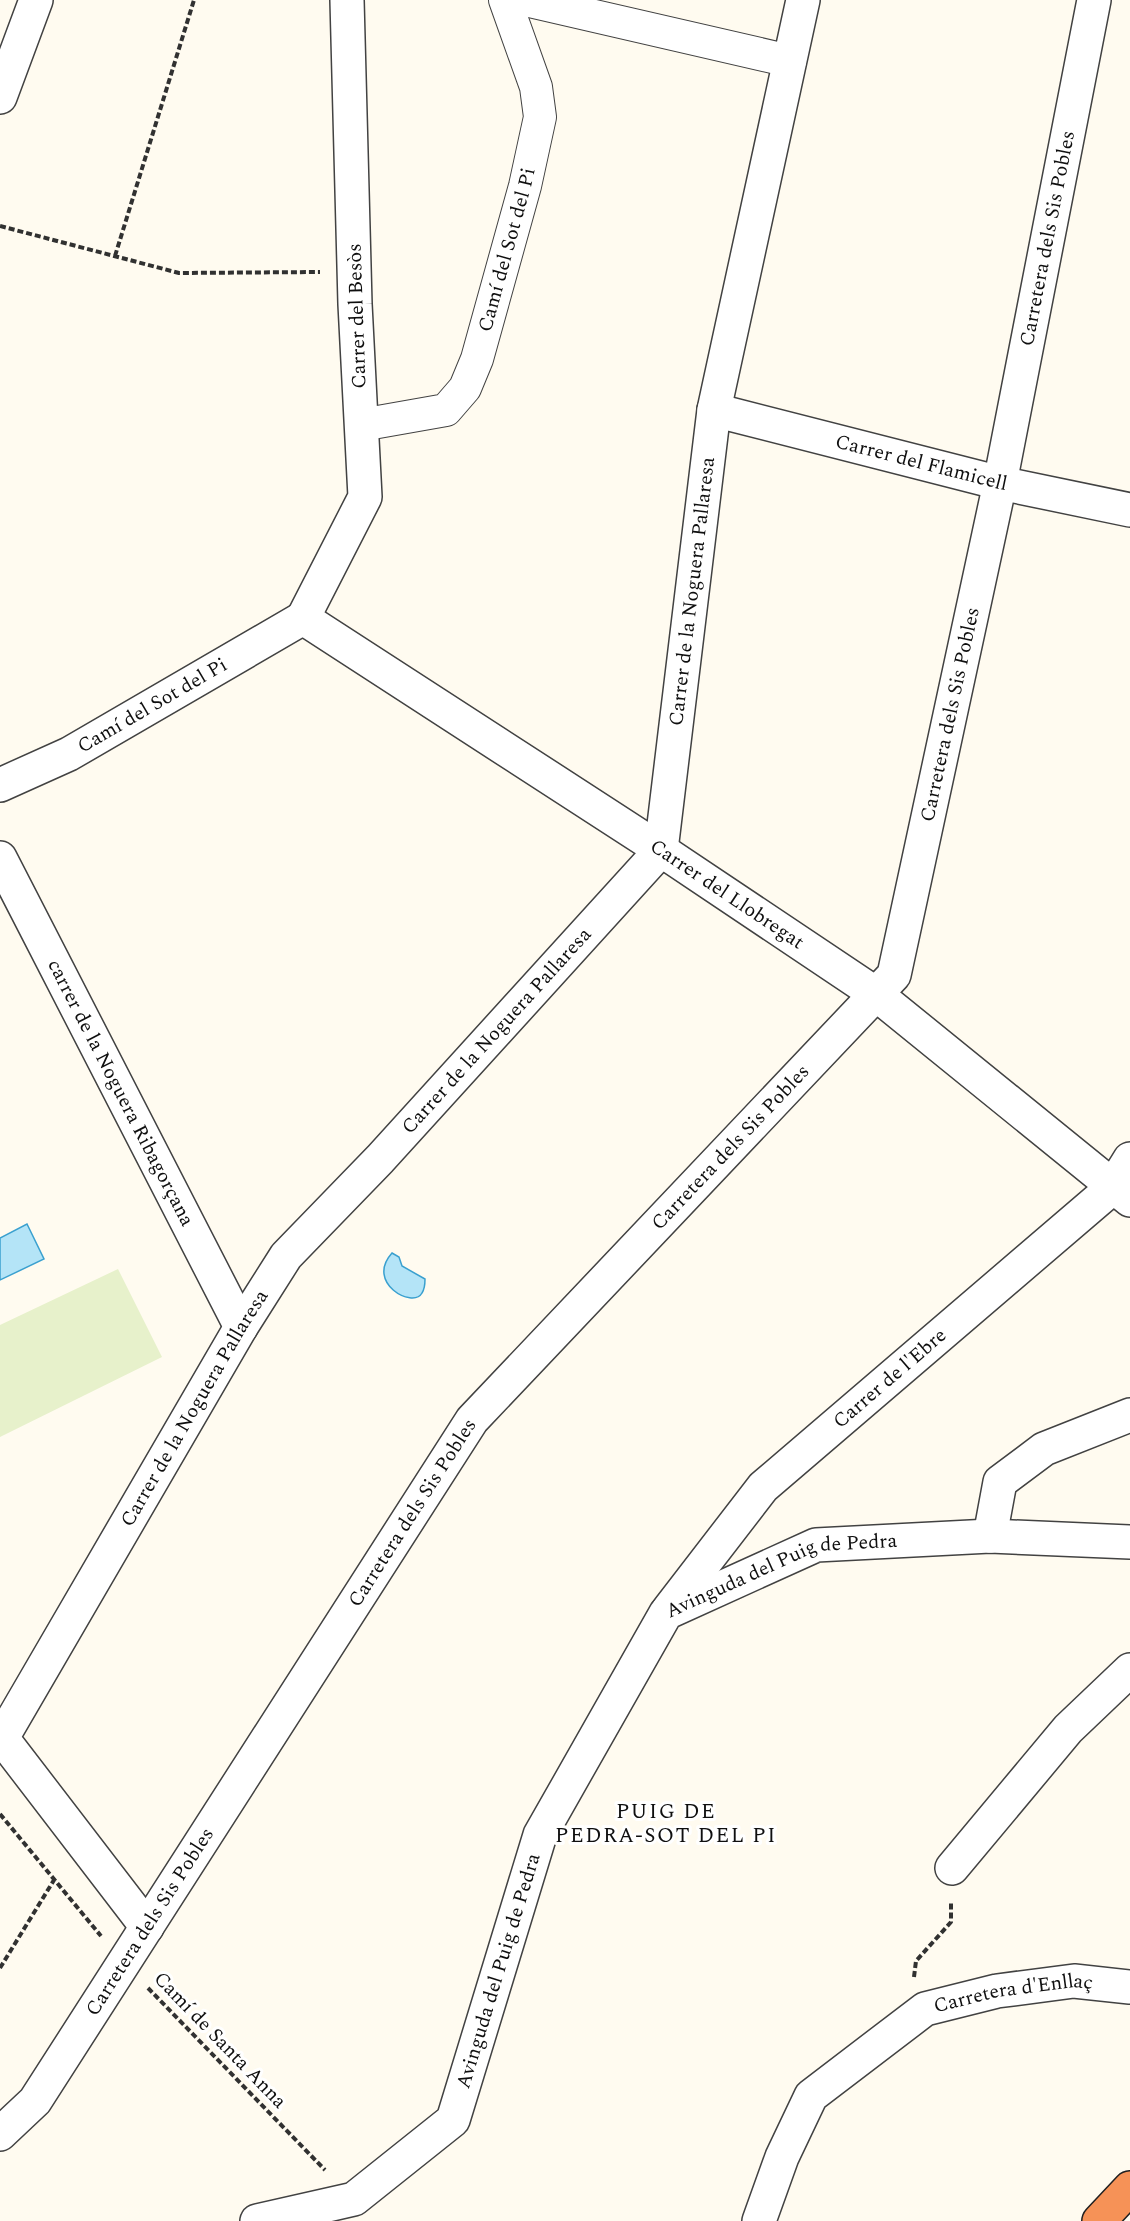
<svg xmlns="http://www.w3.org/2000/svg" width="1130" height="2221" viewBox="0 0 1130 2221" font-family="Spectral,serif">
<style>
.pitch{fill:#e7f1cb}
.water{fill:#b4e4f7;stroke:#3aa0cf;stroke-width:1.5}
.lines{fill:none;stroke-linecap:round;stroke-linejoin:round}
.pedestrian-casing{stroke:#424242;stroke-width:34}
.minor-casing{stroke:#424242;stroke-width:36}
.tertiary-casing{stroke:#424242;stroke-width:36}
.motorway-casing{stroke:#202020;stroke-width:36}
.path{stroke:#313131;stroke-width:4;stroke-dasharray:6 3;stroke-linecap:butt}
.pedestrian{stroke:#fff;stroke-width:32}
.minor{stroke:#fff;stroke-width:33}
.tertiary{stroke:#fff;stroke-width:33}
.motorway{stroke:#f69257;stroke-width:33}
.labels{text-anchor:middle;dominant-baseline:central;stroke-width:6;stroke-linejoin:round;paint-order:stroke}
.street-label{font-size:20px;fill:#0f0f0f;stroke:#fff}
.neighbourhood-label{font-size:21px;letter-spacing:1.5px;fill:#0f0f0f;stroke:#fff}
</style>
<rect width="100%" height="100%" fill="#fffbf0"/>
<path class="pitch" d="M118,1269L162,1357L0,1437V1325Z"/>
<path class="water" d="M27,1224L44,1259L0,1280V1238Z
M392,1253L399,1257L402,1266L425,1279C425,1283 424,1290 422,1293C413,1309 365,1283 392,1253Z"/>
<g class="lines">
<g class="pedestrian-casing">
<g id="pedestrian">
<path d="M525,0L790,61"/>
<path id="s1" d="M361,425L446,410L465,388L477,359L525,186L540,117L536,87L505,0"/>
</g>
</g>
<g class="minor-casing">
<g id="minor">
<path d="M0,97L36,0"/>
<path id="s2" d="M714,410L1000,483L1130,510"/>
<path id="s3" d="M303,618L661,850L876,994L1130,1200"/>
<path d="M303,618L365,497L355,304L347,0"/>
<path id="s4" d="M0,785L69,754L303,618"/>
<path id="s5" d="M0,858L241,1327"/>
<path d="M990,1536L1000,1482L1044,1449L1130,1415"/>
<path id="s6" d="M669,1609L763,1487L1112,1188L1130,1159"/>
<path d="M952,1868L1068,1729L1130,1670"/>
<path id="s7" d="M147,1927L2,1738L241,1327L286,1256L380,1159L661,850L714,410L803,0"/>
<path id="s8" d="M0,2134L35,2101L472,1420L894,975L1000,483L1094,0"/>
<path id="s9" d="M257,2221L354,2199L453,2120L540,1835L666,1613L816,1545L990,1536L1130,1542"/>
</g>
</g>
<g class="tertiary-casing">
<g id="tertiary">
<path id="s10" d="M759,2221L782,2157L811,2096L925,2009L997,1991L1074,1981L1130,1987"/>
</g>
</g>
<g class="motorway-casing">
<path id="motorway" d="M1099,2221L1130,2188"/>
</g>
<path class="path" d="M0,226L179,273L320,272
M115,256L194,0
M0,1814L101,1936
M0,1968L54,1880
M914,1977L916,1961L951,1922V1902
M148,1988L325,2170"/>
<use href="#pedestrian" class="pedestrian"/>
<use href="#minor" class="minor"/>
<use href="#tertiary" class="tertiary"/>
<use href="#motorway" class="motorway"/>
</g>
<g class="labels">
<g class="street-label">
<text stroke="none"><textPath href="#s8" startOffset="2223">Carretera dels Sis Pobles</textPath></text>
<text stroke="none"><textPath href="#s1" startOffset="260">Camí del Sot del Pi</textPath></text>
<text transform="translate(357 316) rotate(-92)">Carrer del Besòs</text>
<text stroke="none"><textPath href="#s2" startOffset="214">Carrer del Flamicell</textPath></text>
<text stroke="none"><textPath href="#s7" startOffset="1611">Carrer de la Noguera Pallaresa</textPath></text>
<text stroke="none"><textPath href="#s4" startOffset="172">Camí del Sot del Pi</textPath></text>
<text stroke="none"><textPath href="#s8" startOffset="1737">Carretera dels Sis Pobles</textPath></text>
<text stroke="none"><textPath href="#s3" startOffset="506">Carrer del Llobregat</textPath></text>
<text stroke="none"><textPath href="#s7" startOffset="1106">Carrer de la Noguera Pallaresa</textPath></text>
<text stroke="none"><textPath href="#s5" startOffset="264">carrer de la Noguera Ribagorçana</textPath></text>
<text stroke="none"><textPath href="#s8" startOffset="1233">Carretera dels Sis Pobles</textPath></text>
<text stroke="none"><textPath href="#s6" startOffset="321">Carrer de l'Ebre</textPath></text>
<text stroke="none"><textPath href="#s7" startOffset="620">Carrer de la Noguera Pallaresa</textPath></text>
<text stroke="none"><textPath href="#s8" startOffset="747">Carretera dels Sis Pobles</textPath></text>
<text stroke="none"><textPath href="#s9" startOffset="903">Avinguda del Puig de Pedra</textPath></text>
<text stroke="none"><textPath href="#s8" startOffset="261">Carretera dels Sis Pobles</textPath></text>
<text stroke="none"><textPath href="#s9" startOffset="382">Avinguda del Puig de Pedra</textPath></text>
<text stroke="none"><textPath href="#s10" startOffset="369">Carretera d'Enllaç</textPath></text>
<text transform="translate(220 2040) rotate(46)">Camí de Santa Anna</text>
</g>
<g class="neighbourhood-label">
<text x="666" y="1812">PUIG DE<tspan x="666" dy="24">PEDRA-SOT DEL PI</tspan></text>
</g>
</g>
</svg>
